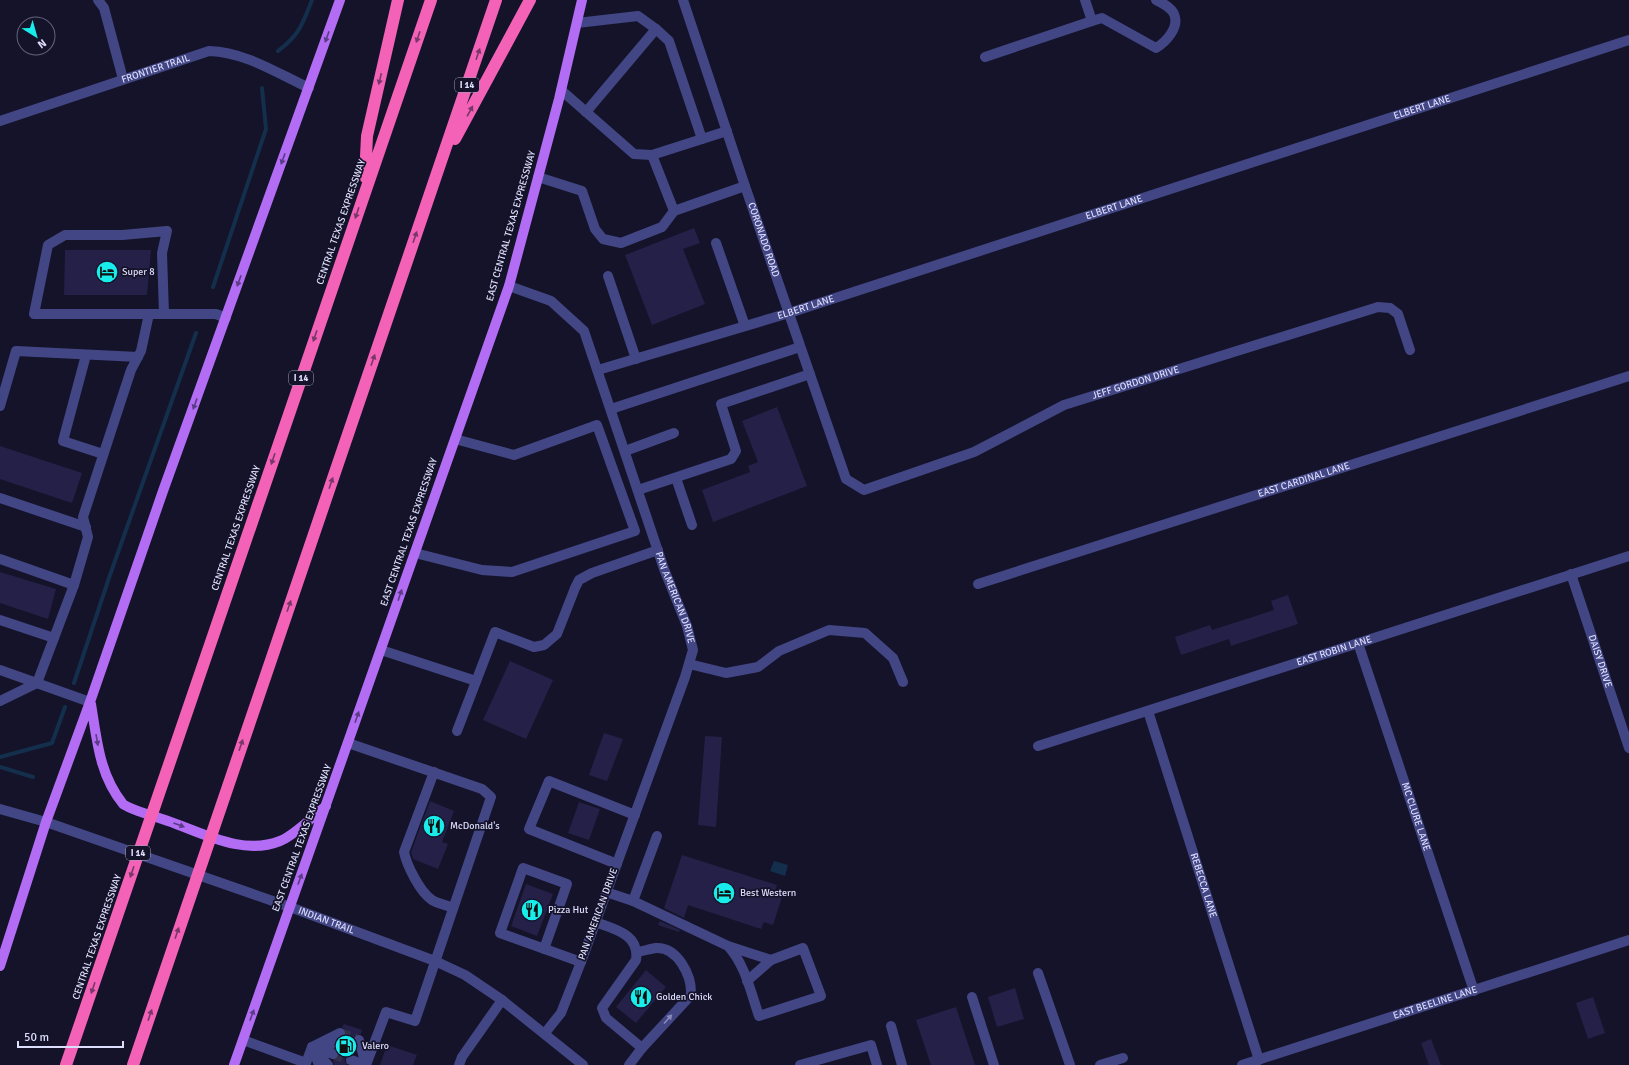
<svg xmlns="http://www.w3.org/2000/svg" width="1629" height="1065" viewBox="0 0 1629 1065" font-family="Signika,sans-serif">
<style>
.water{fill:#132f4c}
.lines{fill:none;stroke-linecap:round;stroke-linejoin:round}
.stream{stroke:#132f4c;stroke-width:4}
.building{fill:#242048}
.minor-tunnel{stroke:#323149;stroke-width:10;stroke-dasharray:10 5;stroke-linecap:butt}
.minor{stroke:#424684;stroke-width:10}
.major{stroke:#b26df4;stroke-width:10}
.highway{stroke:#f362b7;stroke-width:12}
.oneway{fill:#5b3b84}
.oneway2{fill:#783769}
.oneway3{fill:#888aba}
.labels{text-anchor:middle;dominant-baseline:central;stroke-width:3.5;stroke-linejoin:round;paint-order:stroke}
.shield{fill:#141329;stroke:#a1a0bd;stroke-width:1}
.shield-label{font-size:9px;font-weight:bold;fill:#ddddfc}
.street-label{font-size:10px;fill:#ddddfc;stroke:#141329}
.poi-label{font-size:10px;fill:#ddddfc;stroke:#141329;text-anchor:start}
</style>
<rect width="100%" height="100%" fill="#141329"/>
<path class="water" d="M774,861L788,865L785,876L770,871Z"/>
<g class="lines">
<path class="stream" d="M278,51C300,34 302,25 312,0
M213,287L266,129L262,88
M74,683L110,575L196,333
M0,757L52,743L65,707
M0,767L33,777"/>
</g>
<path class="building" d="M694,228L700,243L683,249L705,304L652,325L625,255Z
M65,250H151L147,295H64Z
M777,407L807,486L713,522L702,490L750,472L748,466L758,462L742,421Z
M0,446L82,473L72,503L0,479Z
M0,572L56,589L48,619L0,603Z
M1288,595L1298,624L1231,646L1229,639L1181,655L1175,637L1210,625L1212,630L1274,610L1271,601Z
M510,661L553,680L526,739L483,720Z
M604,733L623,739L607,781L589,775Z
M705,736L722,737L716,827L698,825Z
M430,801L454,811L442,842L448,844L438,869L413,859L411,852Z
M579,802L600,809L589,840L568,833Z
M682,855L777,885L775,892L783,894L773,925L764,922L761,929L688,905L684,918L664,908Z
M526,884L553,894L537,936L511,926Z
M660,921L680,930L679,932L658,925Z
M646,970L666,987L636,1023L616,1007Z
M1015,988L1024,1019L997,1027L988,997Z
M1593,997L1605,1033L1588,1039L1576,1003Z
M956,1007L975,1065H931L916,1020Z
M344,1024L362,1030L361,1034H357L353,1038L355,1049L353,1054H349L345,1058V1062L347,1065H334L333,1060L337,1059L339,1056L338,1049L343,1046L342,1039L346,1034V1030L342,1027Z
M1431,1039L1441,1065H1429L1421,1043Z
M387,1045L417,1055L413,1065H380Z"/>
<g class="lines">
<path class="minor-tunnel" d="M340,1033L359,1040
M337,1043L355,1049
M333,1054L351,1060"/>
<g class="minor">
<path d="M98,0L104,8L123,79"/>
<path id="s1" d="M683,0L745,186L846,479L864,490L974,452L1064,405L1378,307L1390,308L1398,314L1410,350"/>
<path d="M1092,21L1102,18L1156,48C1166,42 1180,27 1174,14C1171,7 1162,3 1156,0"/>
<path d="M577,23L638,16L656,29L586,112"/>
<path d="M656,29L669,41L702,139"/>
<path d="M985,57L1092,21L1085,0"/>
<path d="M561,90L634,154L652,155L727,131"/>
<path id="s2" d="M0,121L209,51C245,52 277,73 309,88"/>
<path d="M652,155L674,211"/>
<path d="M538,177L582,191L595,229L603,239L621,243L662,227L674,211L745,186"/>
<path d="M716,243L745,326"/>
<path d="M608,276L636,359"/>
<path id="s3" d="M509,286L551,301L584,331L664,569L687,626L693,650L685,677L581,962L561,1013L545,1033"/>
<path d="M164,314L162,253L167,231L122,235H65L48,245L34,314H216L226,318"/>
<path d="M86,355L63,441L103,454"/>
<path id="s4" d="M598,370L789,313L1629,40"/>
<path d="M0,406L16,351L138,357"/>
<path d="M611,409L800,347"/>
<path d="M625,451L674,433"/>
<path d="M676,478L692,525"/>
<path d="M638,490L731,459L736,451L721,404L810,374"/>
<path d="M0,498L86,527"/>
<path d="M415,553L482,570L512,572L635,531L597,425L514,455L455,439"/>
<path d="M0,559L74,585"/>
<path id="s5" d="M1571,574L1629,748"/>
<path id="s6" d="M978,584L1629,376"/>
<path d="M0,620L54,638"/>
<path id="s7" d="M1358,643L1474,991"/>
<path d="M381,650L476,681"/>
<path d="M689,664L726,673L758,667L779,651L829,630L865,633L893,658L903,682"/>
<path d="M0,670L90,702"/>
<path d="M0,701L37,683L74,585L88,537L83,517L131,370L141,351L149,314"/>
<path id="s8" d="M1148,711L1259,1060"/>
<path d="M457,731L495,632L534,647L544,645L557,634L575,588L579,580L592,573L658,550"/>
<path d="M348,743L482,789L491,797L415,1021L386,1012L366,1065"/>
<path id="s9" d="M1038,746L1629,556"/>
<path d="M434,772L404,852C407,866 420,892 432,900C438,904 447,905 453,908"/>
<path id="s10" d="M0,809L46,822L290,907L435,961L465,975L502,1000L583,1065"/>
<path d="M617,864L529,829L549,781L635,815"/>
<path d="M606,892L633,901L728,946L771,960L803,948L821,996L759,1016C751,993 745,964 728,946"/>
<path d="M633,901L657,836"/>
<path d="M595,922C614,929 640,934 636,960L602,1008L606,1018L642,1048L629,1065"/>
<path d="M544,949L567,884L523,868L500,933L581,962"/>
<path d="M637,952C643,951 650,949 656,948C678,947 692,976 691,995L642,1048"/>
<path d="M1038,973L1070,1065"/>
<path d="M747,981L771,960"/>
<path d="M972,997L994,1065"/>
<path d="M891,1026L902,1065"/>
<path d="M243,1040L306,1063L312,1047L333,1054"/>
<path d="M359,1040L366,1065"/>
<path d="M337,1043L312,1047L340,1033"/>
<path d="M351,1060L366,1065H365"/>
<path d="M319,1065L312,1047L328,1065"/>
<path d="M459,1065L462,1057L502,1000"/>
<path d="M800,1065L871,1045L877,1065"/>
<path d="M1100,1065L1123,1058"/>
<path id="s11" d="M1242,1065L1629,940"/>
</g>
<path class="major" d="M91,704C97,740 99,774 123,804C128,809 160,818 168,821C203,833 243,856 280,841C295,835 313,816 326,806
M0,966L46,822L90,702L163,491L340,0
M234,1065L509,286L559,99L582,0"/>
<path class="highway" d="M455,139L530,0
M365,177L367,136L398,0
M66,1065L431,0
M133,1065L496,0"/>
</g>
<defs><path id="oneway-solid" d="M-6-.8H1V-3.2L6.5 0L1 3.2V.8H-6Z"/></defs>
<g class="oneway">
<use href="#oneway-solid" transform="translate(327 37) rotate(110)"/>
<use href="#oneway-solid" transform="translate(283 159) rotate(110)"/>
<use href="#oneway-solid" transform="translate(239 281) rotate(110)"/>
<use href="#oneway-solid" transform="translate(195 404) rotate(110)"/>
<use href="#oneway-solid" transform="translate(400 595) rotate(-71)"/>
<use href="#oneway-solid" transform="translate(357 717) rotate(-71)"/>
<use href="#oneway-solid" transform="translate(97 740) rotate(80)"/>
<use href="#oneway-solid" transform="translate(179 825) rotate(20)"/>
<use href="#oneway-solid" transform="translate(300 879) rotate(-70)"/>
<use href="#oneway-solid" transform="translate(252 1015) rotate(-70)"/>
</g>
<g class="oneway2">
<use href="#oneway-solid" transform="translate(418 37) rotate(109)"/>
<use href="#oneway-solid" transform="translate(478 54) rotate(-71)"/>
<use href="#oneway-solid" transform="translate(380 79) rotate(103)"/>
<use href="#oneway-solid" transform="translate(470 111) rotate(-61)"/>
<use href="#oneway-solid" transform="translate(357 213) rotate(109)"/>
<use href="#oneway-solid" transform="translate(415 237) rotate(-71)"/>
<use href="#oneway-solid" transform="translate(315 336) rotate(109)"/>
<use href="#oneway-solid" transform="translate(373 360) rotate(-71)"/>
<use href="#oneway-solid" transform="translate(273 459) rotate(109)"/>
<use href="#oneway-solid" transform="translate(331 483) rotate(-71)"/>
<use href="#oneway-solid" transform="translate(289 606) rotate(-71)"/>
<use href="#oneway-solid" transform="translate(241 745) rotate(-71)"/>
<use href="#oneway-solid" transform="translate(132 872) rotate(109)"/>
<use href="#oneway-solid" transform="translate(177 933) rotate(-71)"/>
<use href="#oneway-solid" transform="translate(93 988) rotate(109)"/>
<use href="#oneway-solid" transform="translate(150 1015) rotate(-71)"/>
</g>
<use class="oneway3" href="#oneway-solid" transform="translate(668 1019) rotate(-48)"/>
<defs>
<g id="hotel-disc" transform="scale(1.15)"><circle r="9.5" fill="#18edeb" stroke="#141329"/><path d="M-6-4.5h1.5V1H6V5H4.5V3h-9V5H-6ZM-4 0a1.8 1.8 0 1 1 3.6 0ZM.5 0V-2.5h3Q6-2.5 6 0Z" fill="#111"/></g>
<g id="restaurant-disc" transform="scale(1.15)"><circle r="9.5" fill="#18edeb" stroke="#141329"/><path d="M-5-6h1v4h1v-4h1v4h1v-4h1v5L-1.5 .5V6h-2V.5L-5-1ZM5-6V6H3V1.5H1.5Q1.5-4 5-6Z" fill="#111"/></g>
<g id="fuel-disc" transform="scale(1.15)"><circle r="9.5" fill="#18edeb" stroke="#141329"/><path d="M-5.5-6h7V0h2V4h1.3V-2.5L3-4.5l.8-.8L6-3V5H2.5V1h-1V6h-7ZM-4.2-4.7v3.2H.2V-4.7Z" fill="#111"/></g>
</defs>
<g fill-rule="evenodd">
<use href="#hotel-disc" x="107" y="272"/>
<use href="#restaurant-disc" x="434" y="826"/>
<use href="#hotel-disc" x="724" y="893"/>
<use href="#restaurant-disc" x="532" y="910"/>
<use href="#restaurant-disc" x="641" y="997"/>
<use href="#fuel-disc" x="346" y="1046"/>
</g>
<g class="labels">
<g class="shield">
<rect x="455" y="78" width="24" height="14" rx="3"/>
<rect x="289" y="371" width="24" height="14" rx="3"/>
<rect x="126" y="846" width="24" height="14" rx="3"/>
</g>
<g class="shield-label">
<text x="467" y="85">I 14</text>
<text x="301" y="378">I 14</text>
<text x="138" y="853">I 14</text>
</g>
<g class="street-label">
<text stroke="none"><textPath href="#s2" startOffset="164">FRONTIER TRAIL</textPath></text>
<text stroke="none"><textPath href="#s4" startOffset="865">ELBERT LANE</textPath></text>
<text stroke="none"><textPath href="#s4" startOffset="541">ELBERT LANE</textPath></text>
<text transform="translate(341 222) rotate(-71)">CENTRAL TEXAS EXPRESSWAY</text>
<text transform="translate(511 226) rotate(-74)">EAST CENTRAL TEXAS EXPRESSWAY</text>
<text stroke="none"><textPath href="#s1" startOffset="253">CORONADO ROAD</textPath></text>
<text stroke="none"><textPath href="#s4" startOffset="217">ELBERT LANE</textPath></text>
<text stroke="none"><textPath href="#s1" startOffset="820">JEFF GORDON DRIVE</textPath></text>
<text stroke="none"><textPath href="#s6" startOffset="342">EAST CARDINAL LANE</textPath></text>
<text transform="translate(236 528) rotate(-71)">CENTRAL TEXAS EXPRESSWAY</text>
<text transform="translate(409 532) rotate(-71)">EAST CENTRAL TEXAS EXPRESSWAY</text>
<text stroke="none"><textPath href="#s3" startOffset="371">PAN AMERICAN DRIVE</textPath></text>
<text stroke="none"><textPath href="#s9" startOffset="311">EAST ROBIN LANE</textPath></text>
<text stroke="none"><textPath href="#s5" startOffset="92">DAISY DRIVE</textPath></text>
<text stroke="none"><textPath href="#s7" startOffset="183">MC CLURE LANE</textPath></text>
<text transform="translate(302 838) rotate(-70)">EAST CENTRAL TEXAS EXPRESSWAY</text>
<text stroke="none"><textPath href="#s8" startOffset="183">REBECCA LANE</textPath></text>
<text transform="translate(598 914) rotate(-70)">PAN AMERICAN DRIVE</text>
<text stroke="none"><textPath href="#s10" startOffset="345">INDIAN TRAIL</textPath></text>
<text transform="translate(97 937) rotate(-71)">CENTRAL TEXAS EXPRESSWAY</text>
<text stroke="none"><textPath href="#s11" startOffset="203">EAST BEELINE LANE</textPath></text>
</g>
<g class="poi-label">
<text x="122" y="272">Super 8</text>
<text x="450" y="826">McDonald's</text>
<text x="740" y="893">Best Western</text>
<text x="548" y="910">Pizza Hut</text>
<text x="656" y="997">Golden Chick</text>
<text x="362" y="1046">Valero</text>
</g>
</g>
<g transform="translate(36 36) rotate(143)"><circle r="19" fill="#141329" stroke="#64647d"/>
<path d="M0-3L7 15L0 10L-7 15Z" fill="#18edeb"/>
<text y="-6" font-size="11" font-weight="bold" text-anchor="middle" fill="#ddddfc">N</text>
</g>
<path d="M18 1041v6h105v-6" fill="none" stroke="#ddddfc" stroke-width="2"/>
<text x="24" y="1041" font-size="12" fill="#ddddfc" stroke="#141329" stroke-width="3" paint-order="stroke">50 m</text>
</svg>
